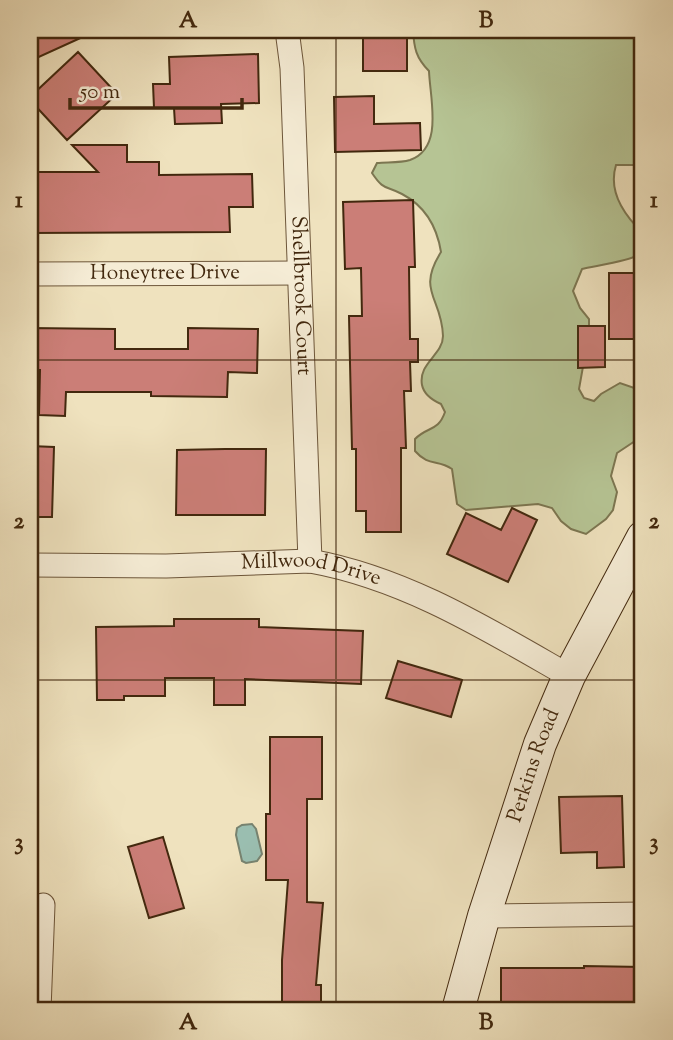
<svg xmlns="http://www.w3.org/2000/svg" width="673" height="1040" viewBox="0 0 673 1040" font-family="'Sorts Mill Goudy',serif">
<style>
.green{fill:#b6c494;stroke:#7c7651;stroke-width:2}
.water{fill:#9abeb0;stroke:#77826f;stroke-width:2}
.building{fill:#cb7e77;stroke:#42280e;stroke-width:2}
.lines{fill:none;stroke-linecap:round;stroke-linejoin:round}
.minor-casing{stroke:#6d563a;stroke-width:25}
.secondary-casing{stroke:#42280e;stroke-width:34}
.minor{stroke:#f5ecd5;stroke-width:23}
.secondary{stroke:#f5ecd5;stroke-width:32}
.grid{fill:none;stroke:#42280e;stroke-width:2;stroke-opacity:0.55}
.labels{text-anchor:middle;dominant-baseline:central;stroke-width:5;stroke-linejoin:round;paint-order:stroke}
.street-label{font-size:21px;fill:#42280e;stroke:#f5ecd5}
.neatline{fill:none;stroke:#42280e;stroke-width:2.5}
.grid-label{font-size:23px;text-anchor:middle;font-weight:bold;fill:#42280e}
</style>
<rect width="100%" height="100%" fill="#efe2be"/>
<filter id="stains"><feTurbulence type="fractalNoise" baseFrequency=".00286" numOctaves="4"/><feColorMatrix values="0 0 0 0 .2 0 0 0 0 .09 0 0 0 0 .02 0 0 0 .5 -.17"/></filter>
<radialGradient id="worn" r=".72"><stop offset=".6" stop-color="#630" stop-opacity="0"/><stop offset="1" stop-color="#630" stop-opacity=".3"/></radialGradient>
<path class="green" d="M413,30H643V169L636,165H616C608,191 624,215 643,233C643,241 644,249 637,255C631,261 594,266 582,269L573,291L580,308L589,319V333L579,389L584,398L594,401L601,394L620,383L643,391V432L635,441L617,453L611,476L617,492L613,510L606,519L586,534L571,529L561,521L552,508L538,504L466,510L457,504L452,469C437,459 429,467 415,451V439C428,426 438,432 445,412L441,404C432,400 424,395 422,385C418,363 443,355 443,336C442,297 416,292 441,252C437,227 425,206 402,194C385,185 384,191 372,173L377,163C388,162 400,163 410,160C444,148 430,99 429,71C416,58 414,48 413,30Z"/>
<path class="water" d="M252,824L256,829L262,854L257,861L246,863L242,861L236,835L237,828L242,825Z"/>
<path class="building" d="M30,30H98L30,61Z
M363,30H407V71H363Z
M78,52L117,94L67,140L30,100V97Z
M258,54L259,103L221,104L222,123L175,124L174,108H154L153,84H170L169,57Z
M374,96V124L420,123L421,150L335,152L334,97Z
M72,145H127V162H159V175L252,174L253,207H229L230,232L30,233V172H98Z
M413,200L415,267H409L410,339H418V362H410L411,391H404L406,448H401V532H366V511H356V449H352L350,363L349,316H362L361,268L345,269L343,202Z
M609,273H641V339H609Z
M578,326H605V367L578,368Z
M30,328L115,329V349H188V328L258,329L257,373L228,372L227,397L151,396V392H66L65,416L39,415L40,370H30Z
M30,446L54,447L52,517H30Z
M225,449H266L265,515H176L177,450Z
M512,508L537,520L508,582L447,554L466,513L501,530Z
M174,619H259V627L363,631L361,684L245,679V705H214V678H165V696H124V700H97L96,627L174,626Z
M398,661L462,680L451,717L386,698Z
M270,737H322V799H307V902L323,903L316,985H321V1010H282V960L288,880H266V814H270Z
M622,796L624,867L597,868V852L561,853L559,797Z
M163,837L184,908L149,918L128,847Z
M584,966L643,967V1010H501V968H584Z"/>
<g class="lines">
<g class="minor-casing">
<g id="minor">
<path id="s1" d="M287,30L292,68L310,561"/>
<path id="s2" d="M30,274L299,273"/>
<path id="s3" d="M30,565L166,566L310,561C405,578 487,629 569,676"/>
<path d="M484,916L643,914"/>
<path d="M39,1010L43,905"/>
</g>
</g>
<g class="secondary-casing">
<g id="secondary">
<path id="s4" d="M458,1010L484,916L540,744L569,676L643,537"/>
</g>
</g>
<use href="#minor" class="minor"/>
<use href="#secondary" class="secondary"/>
</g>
<path class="grid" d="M336,30V1010M30,360H643M30,680H643"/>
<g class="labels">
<g class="street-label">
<text stroke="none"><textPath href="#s2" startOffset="135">Honeytree Drive</textPath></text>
<text stroke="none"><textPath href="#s1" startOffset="266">Shellbrook Court</textPath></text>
<text stroke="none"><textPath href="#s3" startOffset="282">Millwood Drive</textPath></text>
<text stroke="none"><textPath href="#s4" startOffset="256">Perkins Road</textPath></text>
</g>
</g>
<rect width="673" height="1040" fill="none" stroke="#efe2be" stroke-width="77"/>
<path d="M70 98v10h172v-10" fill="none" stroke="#42280e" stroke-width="3.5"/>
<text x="80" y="98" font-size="21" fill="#42280e" stroke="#f5ecd5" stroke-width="5" paint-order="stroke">50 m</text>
<rect x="38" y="38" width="596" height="964" class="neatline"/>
<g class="grid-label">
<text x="188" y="27">A</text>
<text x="486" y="27">B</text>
<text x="19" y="207">1</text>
<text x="654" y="207">1</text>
<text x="19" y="528">2</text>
<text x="654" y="528">2</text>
<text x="19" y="849">3</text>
<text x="654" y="849">3</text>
<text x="188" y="1029">A</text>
<text x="486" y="1029">B</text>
</g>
<rect width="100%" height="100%" filter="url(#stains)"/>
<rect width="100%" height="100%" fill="url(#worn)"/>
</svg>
